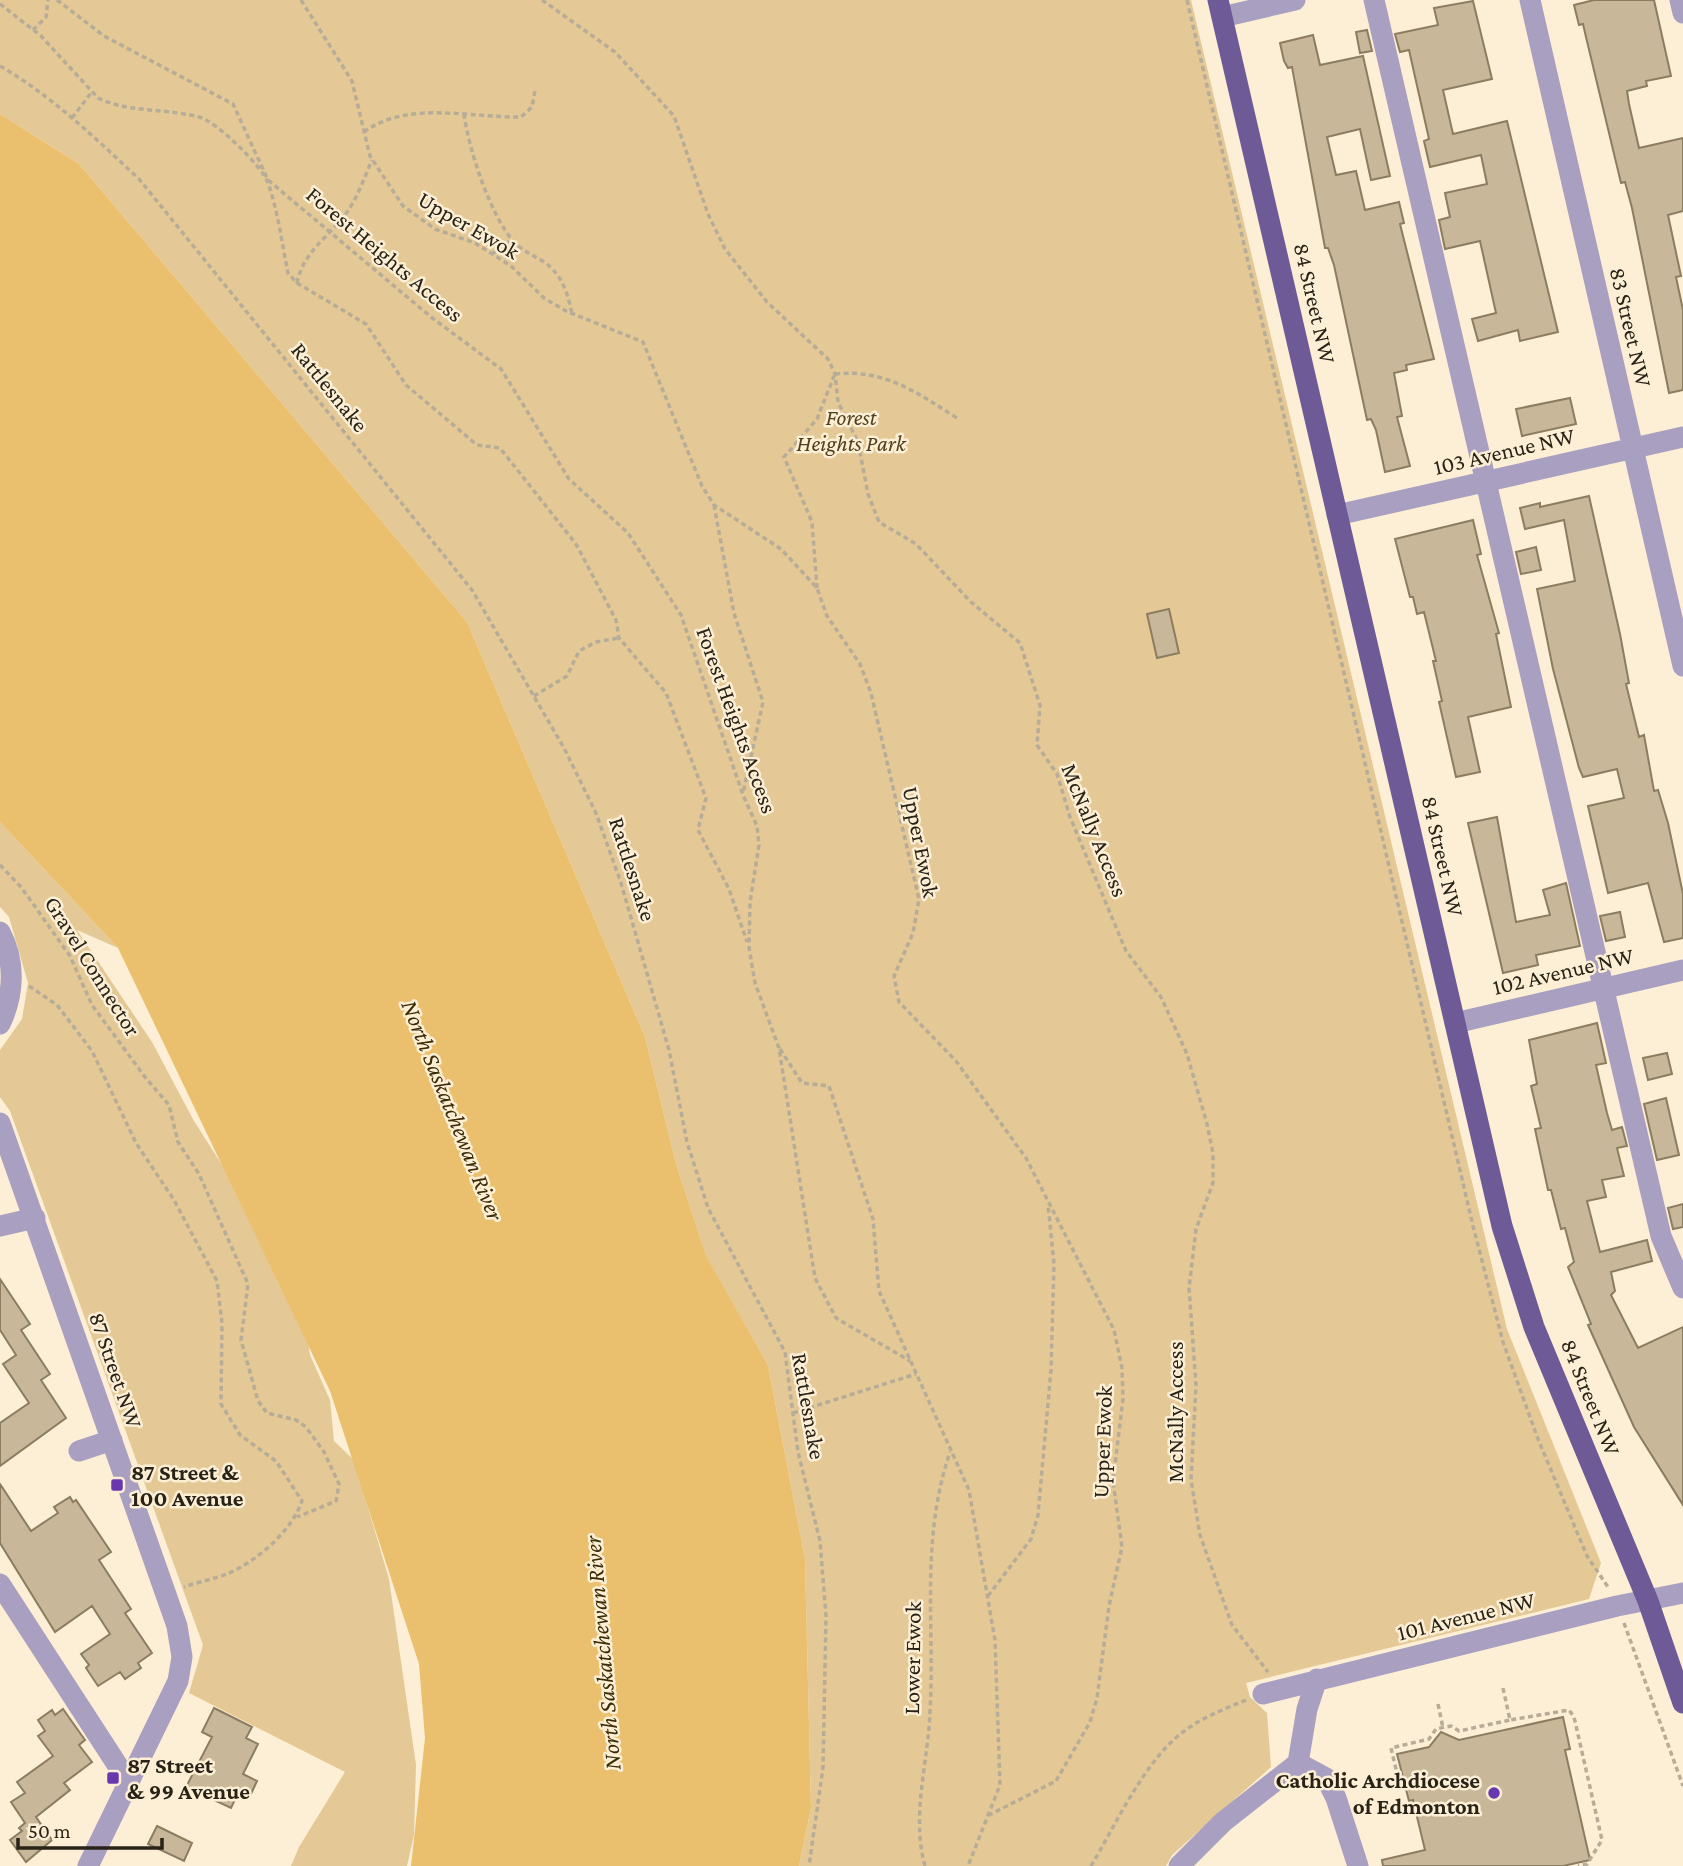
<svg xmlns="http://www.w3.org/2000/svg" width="1683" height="1866" viewBox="0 0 1683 1866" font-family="'Crimson Pro',serif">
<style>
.green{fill:#e4c997}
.water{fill:#eac06e}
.building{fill:#c8b899;stroke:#8c7d60;stroke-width:2}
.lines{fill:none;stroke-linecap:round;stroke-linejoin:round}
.path{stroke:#b7ac97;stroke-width:3.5;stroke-dasharray:5 3.5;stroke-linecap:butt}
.minor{stroke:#a89fc1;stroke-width:21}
.major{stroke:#6d5a97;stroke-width:21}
.poi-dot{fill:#6838af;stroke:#fcefd5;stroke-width:2.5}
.labels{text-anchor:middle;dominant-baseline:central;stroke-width:5;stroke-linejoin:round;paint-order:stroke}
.street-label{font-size:23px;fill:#292317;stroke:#fcefd5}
.park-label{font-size:23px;font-style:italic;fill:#503f1c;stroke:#fcefd5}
.poi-label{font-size:23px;font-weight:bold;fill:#292317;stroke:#fcefd5;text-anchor:start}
.water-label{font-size:24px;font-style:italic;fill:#3c2c06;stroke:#fcefd5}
</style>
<rect width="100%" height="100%" fill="#fcefd5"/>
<path class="green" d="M0,0H1191L1507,1329L1601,1563L1589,1599L1246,1683L1250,1697L1267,1713L1271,1767L1172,1855L1166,1866H799L811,1808L805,1559L768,1365L706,1257L676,1164L645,1037L467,622L79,164L0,114Z
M0,822L118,948L77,930L152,1042L194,1121L247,1204L308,1341L310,1355L330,1400L334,1441L354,1460L389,1579L416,1765L414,1835L407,1866H291L299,1847L345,1772L189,1693L203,1645L10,1111L0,1097V1050L22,1019L28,983L9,917L0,907Z"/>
<path class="water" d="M0,114L79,164L467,622L645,1037L676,1164L706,1256L768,1365L805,1559L811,1808L799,1866H411L425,1738L419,1664L330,1391L118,948L0,822Z"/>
<path class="building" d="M1594,0H1654L1671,76L1646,81L1647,86L1627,91L1629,104L1639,148L1683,138V211L1668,215L1681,276L1676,277L1683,310V390L1669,393L1632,208L1625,182L1621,183L1586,37L1583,24L1579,25L1574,5Z
M1473,1L1492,79L1443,90L1453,134L1507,121L1558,332L1520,341L1518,330L1478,341L1472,319L1496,313L1480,241L1445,249L1439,220L1450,217L1445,193L1487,184L1481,155L1430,167L1424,141L1429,139L1409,50L1400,52L1395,34L1438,25L1434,8Z
M1367,30L1372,51L1360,53L1356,32Z
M1313,35L1320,65L1363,56L1390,176L1371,180L1360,129L1327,137L1336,175L1356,171L1365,210L1399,202L1404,223L1400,224L1434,359L1406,365L1407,370L1394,373L1402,416L1397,417L1410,466L1385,472L1376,430L1371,419L1367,420L1334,265L1328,248H1325L1292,67L1288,68L1284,61L1280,43Z
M1570,398L1576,424L1522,436L1516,409Z
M1589,496L1620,634L1629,683L1626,684L1639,737L1644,735L1654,791L1658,790L1668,823L1683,894V938L1664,942L1648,883L1608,893L1588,806L1624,798L1617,769L1583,777L1579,768L1553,669L1537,589L1575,581L1564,520L1525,529L1520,508L1540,503V507Z
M1473,520L1481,554L1477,555L1499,633L1496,634L1511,707L1468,717L1480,772L1456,777L1439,702L1442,701L1433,661H1436L1424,612L1417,614L1413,597H1410L1395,539Z
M1536,547L1541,570L1521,574L1516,552Z
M1169,609L1179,653L1157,658L1147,614Z
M1497,817L1516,922L1550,915L1543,890L1566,883L1580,946L1536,955L1538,965L1503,973L1468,823Z
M1620,912L1625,937L1606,941L1600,916Z
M1597,1023L1606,1063L1596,1065L1607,1113L1612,1130L1622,1127L1627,1146L1617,1148L1624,1176L1602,1180L1606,1197L1587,1201L1600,1252L1647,1240L1652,1261L1611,1272L1615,1291L1611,1295L1638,1348L1683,1327V1505L1634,1427L1588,1325L1591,1324L1568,1267L1574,1262L1565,1228L1561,1229L1551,1190H1548L1535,1129L1541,1128L1531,1086L1537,1084L1529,1040Z
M1667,1053L1672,1074L1648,1080L1643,1058Z
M1666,1098L1679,1155L1657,1160L1644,1104Z
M1683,1204V1227L1673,1229L1668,1208Z
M0,1279L30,1324L21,1330L50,1374L41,1380L66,1418L0,1466V1423L29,1403L3,1364L16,1355L0,1330Z
M0,1484L31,1531L58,1513L54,1507L70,1497L73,1502L76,1500L111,1552L99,1560L131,1609L125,1613L152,1653L138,1663L141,1668L125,1679L120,1672L98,1686L86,1668L89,1665L81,1654L110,1634L92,1606L55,1632L0,1543Z
M214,1708L252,1727L246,1738L258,1744L243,1774L257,1781L251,1794L240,1789L231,1808L186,1787L212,1737L202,1732Z
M63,1709L85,1740L79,1745L92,1762L64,1783L70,1790L36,1817L52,1840L26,1862L10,1840L22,1831L19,1828L25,1823L11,1802L25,1793L17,1782L53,1756L38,1736L45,1731L38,1720L52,1710L55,1715Z
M1563,1717L1570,1749L1565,1750L1590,1860L1563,1866H1383L1382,1860L1425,1850L1413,1800L1409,1801L1397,1754L1429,1747L1441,1732L1459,1740Z
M157,1826L192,1843L184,1861L148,1844Z"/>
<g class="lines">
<path class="path" d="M57,0L104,36L233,104L268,180L431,317L501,369L569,479L628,533L681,615L743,795L757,826L759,845L750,902L749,947L755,983L779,1048L815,1278L836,1318L910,1361
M301,0L352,81L370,156L403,206L435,229L475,243L511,266L544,298L566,311L643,342L702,486L714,505L781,549L817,588L827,616L860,664L871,693L919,899L913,933L894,976L899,1002L956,1061L1026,1158L1114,1330L1122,1368L1123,1399L1113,1481L1122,1547L1109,1606L1097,1698L1090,1722L1056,1781L989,1815
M542,0L615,52L674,116L708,214L725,249L767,302L828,359L835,374L838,402L858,442L868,494L879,522L916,544L971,602L1020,643L1040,705L1037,745L1057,774L1070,817L1126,951L1161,997L1187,1054L1207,1124L1213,1153V1183L1196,1229L1189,1288L1196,1385L1191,1480L1200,1535L1232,1625L1268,1672
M1187,0L1473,1226L1503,1342L1538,1439L1587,1556L1608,1587
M0,4L41,36L98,98C129,113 165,108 199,117C216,121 263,167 268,183C278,211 282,244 288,273L297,283L366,324L406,385L477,445L500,448L576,544L616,620L619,638L666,693L706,798L698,830L729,889L747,942
M33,30L46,17L48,0
M0,66C52,96 95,138 139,179L472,590L564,748L596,813L621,883L669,1050L687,1142L708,1208L785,1352L798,1452L820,1541L826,1616L823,1768L809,1866
M464,114C469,150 489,212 513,241C522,251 533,255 544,262C562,274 568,294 572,314
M72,118L91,93
M364,132C407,100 471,118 521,117L532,107L535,91
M492,254L512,240
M297,283C303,253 326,239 344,216C357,200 364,178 372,160
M835,374C885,369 916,392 957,418
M714,505L734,613L763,702L743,793
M817,588L812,522L784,457L817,419L834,376
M534,696L567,676L579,651L596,642L619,638
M0,865L21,887L70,956L92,1005L145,1077L169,1105L178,1142L199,1174L248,1284L241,1340L258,1401L267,1413L296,1420L306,1427L324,1452L339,1484L336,1501L297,1517
M29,986L57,1005L92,1051L136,1143L174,1200L217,1281L222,1323L221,1404L240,1435L276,1461L302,1501C291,1532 257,1561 227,1574C214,1579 198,1582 184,1587
M780,1049L802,1083L829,1086L873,1219L879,1291L969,1490L995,1640L1000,1785L968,1866
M793,1413L916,1374
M988,1596L1031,1539L1038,1515L1051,1370L1054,1264L1048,1204
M1624,1623L1683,1786
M1503,1688L1510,1720L1569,1710L1574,1717L1602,1840L1587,1864L1578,1866
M1438,1704L1443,1728
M1400,1786L1391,1748L1429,1739L1436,1729L1451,1726L1459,1731L1510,1720
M925,1866C911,1816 928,1763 930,1712C935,1621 920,1541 950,1452
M1091,1866C1115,1826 1145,1760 1183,1732C1201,1718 1224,1709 1246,1700"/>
<path class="minor" d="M1374,0L1661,1236L1683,1288
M1530,0L1683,666
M1680,0L1683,13
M1222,17L1295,0
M1337,515L1683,437
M0,932C16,962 14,995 0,1024
M1455,1023L1683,970
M0,1123L177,1626L182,1657L178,1681L88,1866
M0,1226L35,1218
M79,1451L112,1440
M0,1584L129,1783
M1263,1694L1617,1606L1683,1593
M1298,1763L1326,1778L1336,1798L1358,1866
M1179,1866L1223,1822L1298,1763L1307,1709L1317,1679"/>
<path class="major" d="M1218,0L1502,1226L1534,1327L1648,1601L1683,1703"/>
</g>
<g class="poi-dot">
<rect x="110" y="1478" width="14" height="14" rx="3.5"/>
<rect x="106" y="1771" width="14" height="14" rx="3.5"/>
<circle cx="1494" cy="1793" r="7"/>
</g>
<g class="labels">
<g class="street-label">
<text transform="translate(469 225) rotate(30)">Upper Ewok</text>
<text transform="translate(385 254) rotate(40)">Forest Heights Access</text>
<text transform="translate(1315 303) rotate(77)">84 Street NW</text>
<text transform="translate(1631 327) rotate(77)">83 Street NW</text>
<text transform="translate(330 387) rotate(51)">Rattlesnake</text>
<text transform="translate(1504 451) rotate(-13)">103 Avenue NW</text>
<text transform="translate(737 720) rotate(70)">Forest Heights Access</text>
<text transform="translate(1095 830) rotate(68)">McNally Access</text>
<text transform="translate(921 842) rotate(79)">Upper Ewok</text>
<text transform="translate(1443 856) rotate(77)">84 Street NW</text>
<text transform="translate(633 869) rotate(72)">Rattlesnake</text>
<text transform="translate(93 966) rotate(58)">Gravel Connector</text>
<text transform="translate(1563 971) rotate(-13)">102 Avenue NW</text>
<text transform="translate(116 1370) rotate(71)">87 Street NW</text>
<text transform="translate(1591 1397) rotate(68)">84 Street NW</text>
<text transform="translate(809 1406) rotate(80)">Rattlesnake</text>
<text transform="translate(1175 1412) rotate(-90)">McNally Access</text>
<text transform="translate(1102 1442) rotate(-88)">Upper Ewok</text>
<text transform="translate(1466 1616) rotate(-14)">101 Avenue NW</text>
<text transform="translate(912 1658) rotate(-89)">Lower Ewok</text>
</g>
<g class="park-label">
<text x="851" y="417">Forest<tspan x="851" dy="26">Heights Park</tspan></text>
</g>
<g class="poi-label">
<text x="131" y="1472">87 Street &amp;<tspan x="131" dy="26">100 Avenue</tspan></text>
<text x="127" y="1765">87 Street<tspan x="127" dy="26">&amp; 99 Avenue</tspan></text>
<text x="1480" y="1780" text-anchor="end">Catholic Archdiocese<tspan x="1480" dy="26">of Edmonton</tspan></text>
</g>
<g class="water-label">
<text transform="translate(453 1110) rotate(68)">North Saskatchewan River</text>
<text transform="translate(602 1653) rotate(-95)">North Saskatchewan River</text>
</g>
</g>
<path d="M18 1838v10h144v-10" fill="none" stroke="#292317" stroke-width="3.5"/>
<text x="28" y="1838" font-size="21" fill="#292317" stroke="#fcefd5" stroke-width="5" paint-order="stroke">50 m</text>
</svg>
